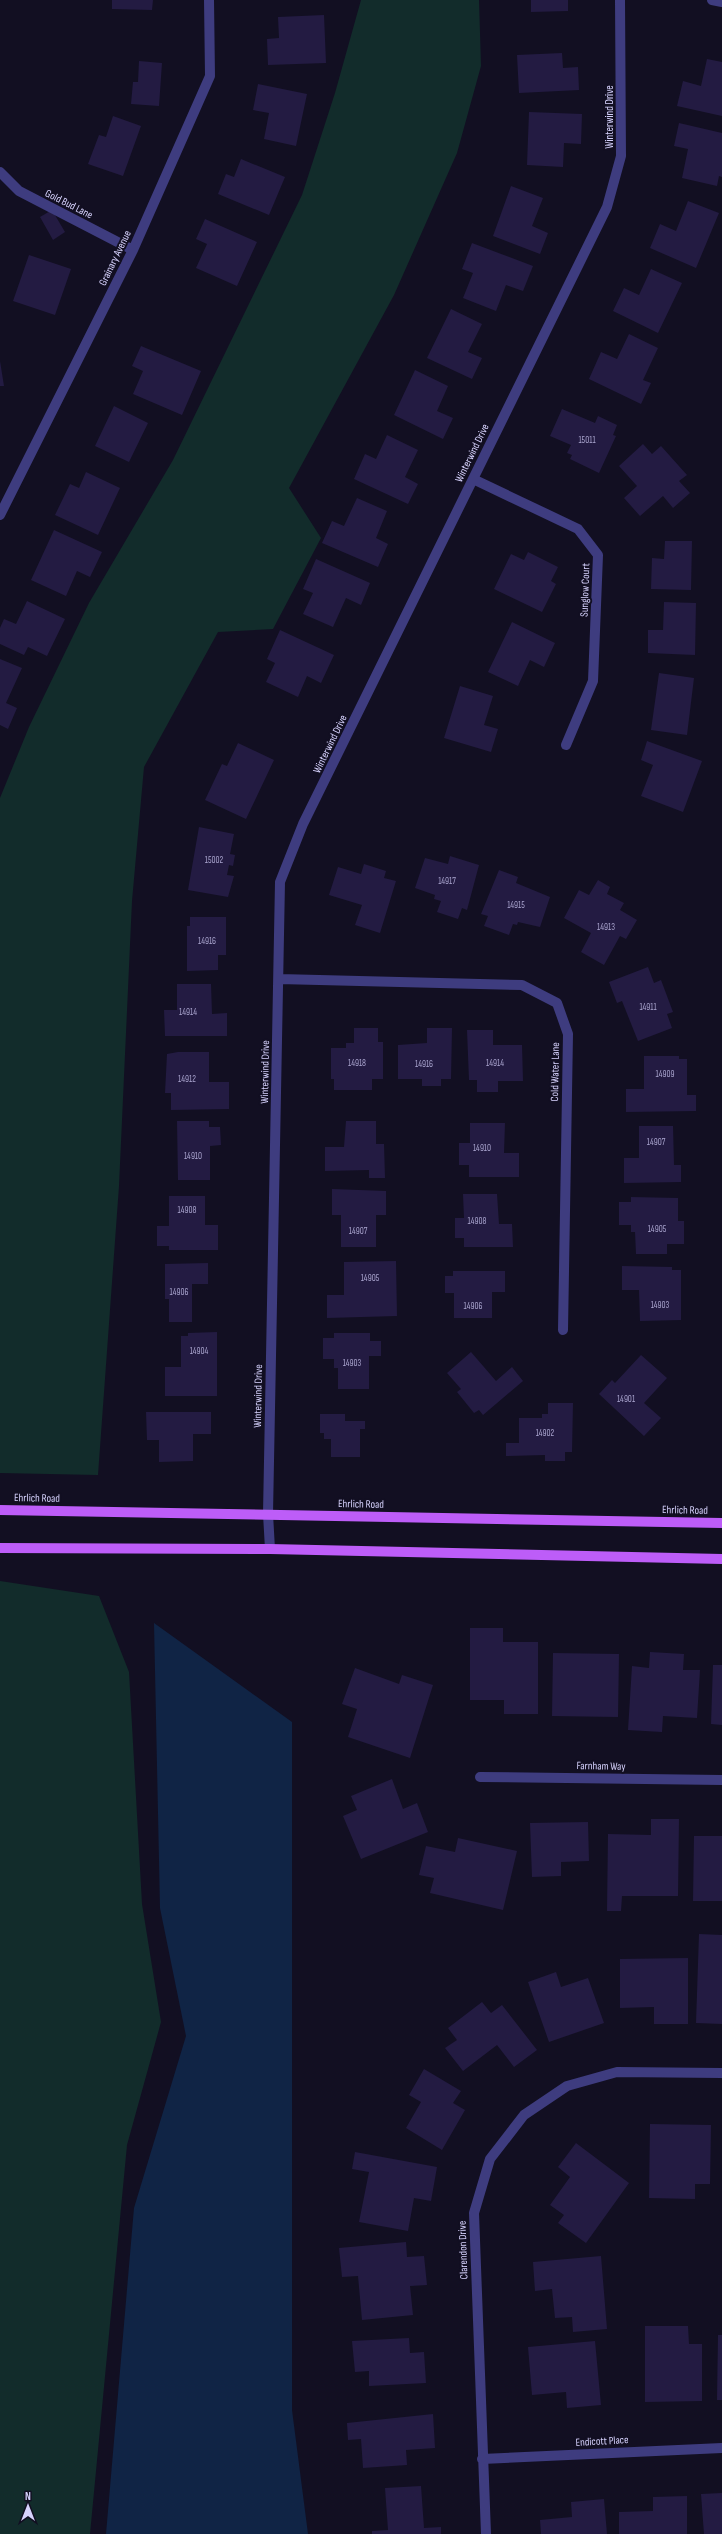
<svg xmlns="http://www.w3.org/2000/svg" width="722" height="2534" viewBox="0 0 722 2534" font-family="'Sofia Sans Condensed',sans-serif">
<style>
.green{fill:#122c2b}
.water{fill:#102445}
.building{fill:#231b42}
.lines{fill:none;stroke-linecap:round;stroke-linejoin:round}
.minor{stroke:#3e3c7f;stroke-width:10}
.major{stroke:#bd5df8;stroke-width:10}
.labels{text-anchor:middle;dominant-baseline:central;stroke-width:4;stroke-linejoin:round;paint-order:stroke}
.number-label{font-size:9px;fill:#a9a4ce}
.street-label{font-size:11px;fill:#d6d2fd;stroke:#120f22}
</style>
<rect width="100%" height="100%" fill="#120f22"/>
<path class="green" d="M361,0H479L481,66L457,153L394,295L289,488L321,538L273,629L218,632L144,767L132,901L119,1186L98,1475L0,1473V798L29,727L89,603L173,460L302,195L335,93Z
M0,1581L99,1596L129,1672L142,1904L161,2022L127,2145L90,2534H0Z"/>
<path class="water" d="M154,1623L292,1722V2410L308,2534H106L134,2208L186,2036L160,1908Z"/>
<path class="building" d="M112,0H153L152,10L112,9Z
M531,0H568V11L531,12Z
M324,15L326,63L268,65L267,39L279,38L278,17Z
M562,53L563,68L578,67L579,90L519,93L517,55Z
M707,59L722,62V116L677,106L683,81L701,86Z
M139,61L162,63L159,106L131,104L133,82H138Z
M258,84L307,94L296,146L264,139L269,113L253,110Z
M529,112L582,114L581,144L564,143L563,167L527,165Z
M113,116L141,126L123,176L88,164L99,135L106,137Z
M679,123L722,133V177L719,176L717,186L682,178L688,149L674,146Z
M241,159L285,177L269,215L218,194L226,174L234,177Z
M511,186L543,198L532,226L548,233L540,254L493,236Z
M688,201L719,213L696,268L650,248L660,224L676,231Z
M52,210L65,232L53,240L40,217Z
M205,219L257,242L237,286L196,268L207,244L196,239Z
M472,243L533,266L523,291L506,285L496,311L463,298L473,273L462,269Z
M29,255L71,269L55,315L13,301Z
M651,269L682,283L658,333L613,311L624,288L639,295Z
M451,309L482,324L468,352L482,358L472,379L427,358Z
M629,334L658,348L643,380L651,383L641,404L589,379L601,352L617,359Z
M141,346L201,371L182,415L133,394L143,371L132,366Z
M0,361L4,386H0Z
M415,370L448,386L437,411L453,418L443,439L394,415Z
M114,406L148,423L129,462L95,446Z
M562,409L595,423L598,416L617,425L613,435L616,436L599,473L570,459L572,455L567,453L571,445L550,436Z
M387,435L418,450L405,477L418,484L408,504L354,479L365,454L376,459Z
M643,444L652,454L661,446L687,475L679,481L690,493L673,508L663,496L640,516L624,498L637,486L619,466Z
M86,472L120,488L98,535L55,515L70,484L79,488Z
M357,498L387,511L376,538L388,544L378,567L322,543L332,521L344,526Z
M54,530L102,552L90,577L77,571L66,596L31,580Z
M665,541H692L691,590L651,589L652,558L664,559Z
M528,552L558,567L551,581L556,584L542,612L494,589L511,554L524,560Z
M316,559L370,583L361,605L346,598L333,627L303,614L313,593L303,589Z
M27,601L65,619L47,656L28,647L24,655L0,644V628L4,619L16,624Z
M664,602L696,603L695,655L648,653V630H663Z
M512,622L555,643L544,667L530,660L518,686L488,672Z
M280,630L334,655L321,683L307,676L298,697L266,682L275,663L267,659Z
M0,659L22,668L6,703L17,708L8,729L0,725Z
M659,673L694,678L687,735L651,730Z
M460,686L493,696L484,725L498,729L491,752L444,738Z
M647,741L702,761L683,812L641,796L653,765L641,760Z
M238,743L274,760L246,819L205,800L222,764L227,766Z
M199,827L234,834L230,854L235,855L233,866L229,865L227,875L234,876L228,897L188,890Z
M450,856L479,865L467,910L462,908L458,919L437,912L441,901L434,899L435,895L415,888L425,858L448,864Z
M364,864L386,871L384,878L396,881L380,933L355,925L362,905L329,895L338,867L361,874Z
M499,870L518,877L516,883L550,897L540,927L518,922L517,925L513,924L509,935L484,926L488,916L481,914Z
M598,880L610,887L607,894L624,903L620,910L637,920L626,939L620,936L604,965L581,952L591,933L564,918L579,890L589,895Z
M190,917H226V955H218V970L187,971V926H190Z
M648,967L654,983L661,980L673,1012L667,1014L672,1028L638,1041L622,1001L617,1003L609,982Z
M177,984H211L212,1014L227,1013V1036H165L164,1010H177Z
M354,1028H378V1042H383V1079H372V1090H334V1079H331V1048H346V1043H354Z
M427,1028H452L451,1079H441V1086H422V1079H398V1045L427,1043Z
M467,1030H493V1045H522L523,1081H498V1092H477V1080H469Z
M178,1052H209V1082H229V1109L171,1110V1093H165L167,1054Z
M644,1056H679V1059H687V1095H696V1111L626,1112V1089H644Z
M177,1121H209V1127H220L221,1145L210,1146V1180H178Z
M346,1121H376V1144H384L385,1178H369V1170L325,1171V1147H344Z
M470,1123H505L504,1153H519V1177H469V1165H459V1143H470Z
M639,1126H673L674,1165H681V1182L624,1183V1158H639Z
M332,1189L386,1191V1215H376V1247H341V1215H332Z
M463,1194H497L499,1224H512L513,1247H464V1238H455V1218H464Z
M169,1196H205V1225H218V1250H169V1246H157V1226H169Z
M631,1197L678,1198V1221H684V1244H667V1254H636L635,1232H631V1225H619V1202H631Z
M396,1261L397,1316L327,1318V1295H344V1262Z
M208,1263V1284H192V1322H169V1299H165V1264Z
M622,1266L672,1267V1270H681V1320L640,1321L639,1290H622Z
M453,1271H505V1292H492V1318H454V1293H445V1276H453Z
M217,1332V1396H165V1367H181V1336H188V1333Z
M334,1333H370V1341H381V1356H369V1389H338V1368H334V1359H323V1338H334Z
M471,1352L496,1381L512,1367L523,1381L483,1415L479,1410L474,1413L457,1392L461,1389L447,1373Z
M641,1355L667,1378L644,1403L661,1418L644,1436L599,1394L612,1380L615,1383Z
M548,1403H573L572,1452H565V1461H545V1455L506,1456V1443H519V1418H542V1414H548Z
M146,1412H211V1434H193V1461L159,1462V1440H147Z
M320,1414H345V1421H365V1429H360V1457H331V1439H324V1433H320Z
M470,1628H503V1642H538V1714H504V1700H470Z
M650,1652L684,1654L683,1670H700L697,1718L663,1716L662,1732L628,1730L632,1666L649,1668Z
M553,1653L619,1654L618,1717L552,1716Z
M713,1665H722V1725L711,1724Z
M355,1668L399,1684L402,1675L433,1685L410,1758L348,1737L357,1709L342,1704Z
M392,1779L403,1809L417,1803L428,1832L361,1859L343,1816L357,1810L351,1796Z
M651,1819H679L678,1896H622L621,1911H607L608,1834L651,1835Z
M588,1822L589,1861L561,1862V1876L532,1877L530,1823Z
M694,1836H722V1901H693Z
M458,1838L517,1851L503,1910L430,1893L434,1878L419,1875L426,1846L455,1852Z
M699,1934L722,1935V2024L696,2023Z
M688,1958V2024H654V2007L620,2008V1959Z
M556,1972L561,1987L588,1978L604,2023L549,2042L528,1982Z
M482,2002L491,2013L502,2005L537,2050L514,2067L497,2045L463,2071L445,2048L457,2040L448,2028Z
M424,2069L461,2091L453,2103L465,2110L442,2150L406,2128L421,2102L409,2095Z
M650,2124L711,2125L710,2184H695V2199L649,2198Z
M576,2143L629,2183L586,2243L558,2223L564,2215L550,2205L570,2177L558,2167Z
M355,2152L437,2167L431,2201L414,2198L408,2231L359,2222L369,2172L352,2169Z
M406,2242L407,2257L424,2256L427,2285L410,2286L413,2315L362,2320L358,2276L342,2277L339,2248Z
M601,2256L607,2329L573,2332L572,2317L555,2318L552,2289L535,2291L533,2262Z
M645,2326H688L689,2344H702V2401L645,2402Z
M718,2335H722V2400H717Z
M409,2338L410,2353L424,2352L426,2383L369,2386V2371L355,2372L352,2341Z
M595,2341L601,2405L567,2408L566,2392L532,2395L528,2347Z
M433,2414L435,2448L406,2450L407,2465L363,2468L361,2439L348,2440L347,2423Z
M421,2486L424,2528L441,2527V2534H372V2531L388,2530L385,2488Z
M722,2493V2534H704L701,2494Z
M687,2496V2534H619V2512L653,2511V2497Z
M604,2499L607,2534H541L540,2520L572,2517L571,2502Z"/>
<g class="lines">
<path class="minor" d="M712,0L722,2
M0,172L19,191L133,250
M473,479L578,529L598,555L593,681L566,745
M0,515L133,250L210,76L209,0
M279,979L522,985L557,1003L568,1034L563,1330
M270,1549L268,1514L280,882L303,824L607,207L621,156L620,0
M480,1777L722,1780
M482,2459L722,2448
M486,2534L474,2213L490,2159L524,2115L567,2086L617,2072L722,2073"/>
<path class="major" d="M0,1510L722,1523
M0,1548L270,1549L722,1559"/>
</g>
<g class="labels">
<g class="number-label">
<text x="587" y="440">15011</text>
<text x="214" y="860">15002</text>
<text x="447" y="881">14917</text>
<text x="516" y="905">14915</text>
<text x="606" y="927">14913</text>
<text x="207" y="941">14916</text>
<text x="648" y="1007">14911</text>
<text x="188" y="1012">14914</text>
<text x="357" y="1063">14918</text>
<text x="495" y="1063">14914</text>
<text x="424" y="1064">14916</text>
<text x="665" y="1074">14909</text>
<text x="187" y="1079">14912</text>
<text x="656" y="1142">14907</text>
<text x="482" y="1148">14910</text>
<text x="193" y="1156">14910</text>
<text x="187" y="1210">14908</text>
<text x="477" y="1221">14908</text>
<text x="657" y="1229">14905</text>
<text x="358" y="1231">14907</text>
<text x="370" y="1278">14905</text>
<text x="179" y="1292">14906</text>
<text x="660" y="1305">14903</text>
<text x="473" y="1306">14906</text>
<text x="199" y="1351">14904</text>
<text x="352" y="1363">14903</text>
<text x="626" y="1399">14901</text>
<text x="545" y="1433">14902</text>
</g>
<g class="street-label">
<text transform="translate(609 117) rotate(-90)">Winterwind Drive</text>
<text transform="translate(69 204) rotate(27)">Gold Bud Lane</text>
<text transform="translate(115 258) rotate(-64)">Grainary Avenue</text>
<text transform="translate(472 453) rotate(-64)">Winterwind Drive</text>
<text transform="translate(585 590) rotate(-88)">Sunglow Court</text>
<text transform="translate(330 744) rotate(-64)">Winterwind Drive</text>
<text transform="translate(265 1072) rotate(-89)">Winterwind Drive</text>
<text transform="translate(555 1072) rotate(-89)">Cold Water Lane</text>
<text transform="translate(258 1396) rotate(-89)">Winterwind Drive</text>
<text transform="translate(37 1498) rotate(1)">Ehrlich Road</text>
<text transform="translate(361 1504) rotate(1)">Ehrlich Road</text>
<text transform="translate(685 1510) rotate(1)">Ehrlich Road</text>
<text transform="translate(601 1766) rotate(1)">Farnham Way</text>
<text transform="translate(463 2250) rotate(-92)">Clarendon Drive</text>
<text transform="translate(602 2441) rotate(-3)">Endicott Place</text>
</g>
</g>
<g transform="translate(28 2506)" stroke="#120f22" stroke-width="3" paint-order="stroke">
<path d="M0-3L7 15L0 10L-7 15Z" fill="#d6d2fd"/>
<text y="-6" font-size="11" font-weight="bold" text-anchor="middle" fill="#d6d2fd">N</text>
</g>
</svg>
